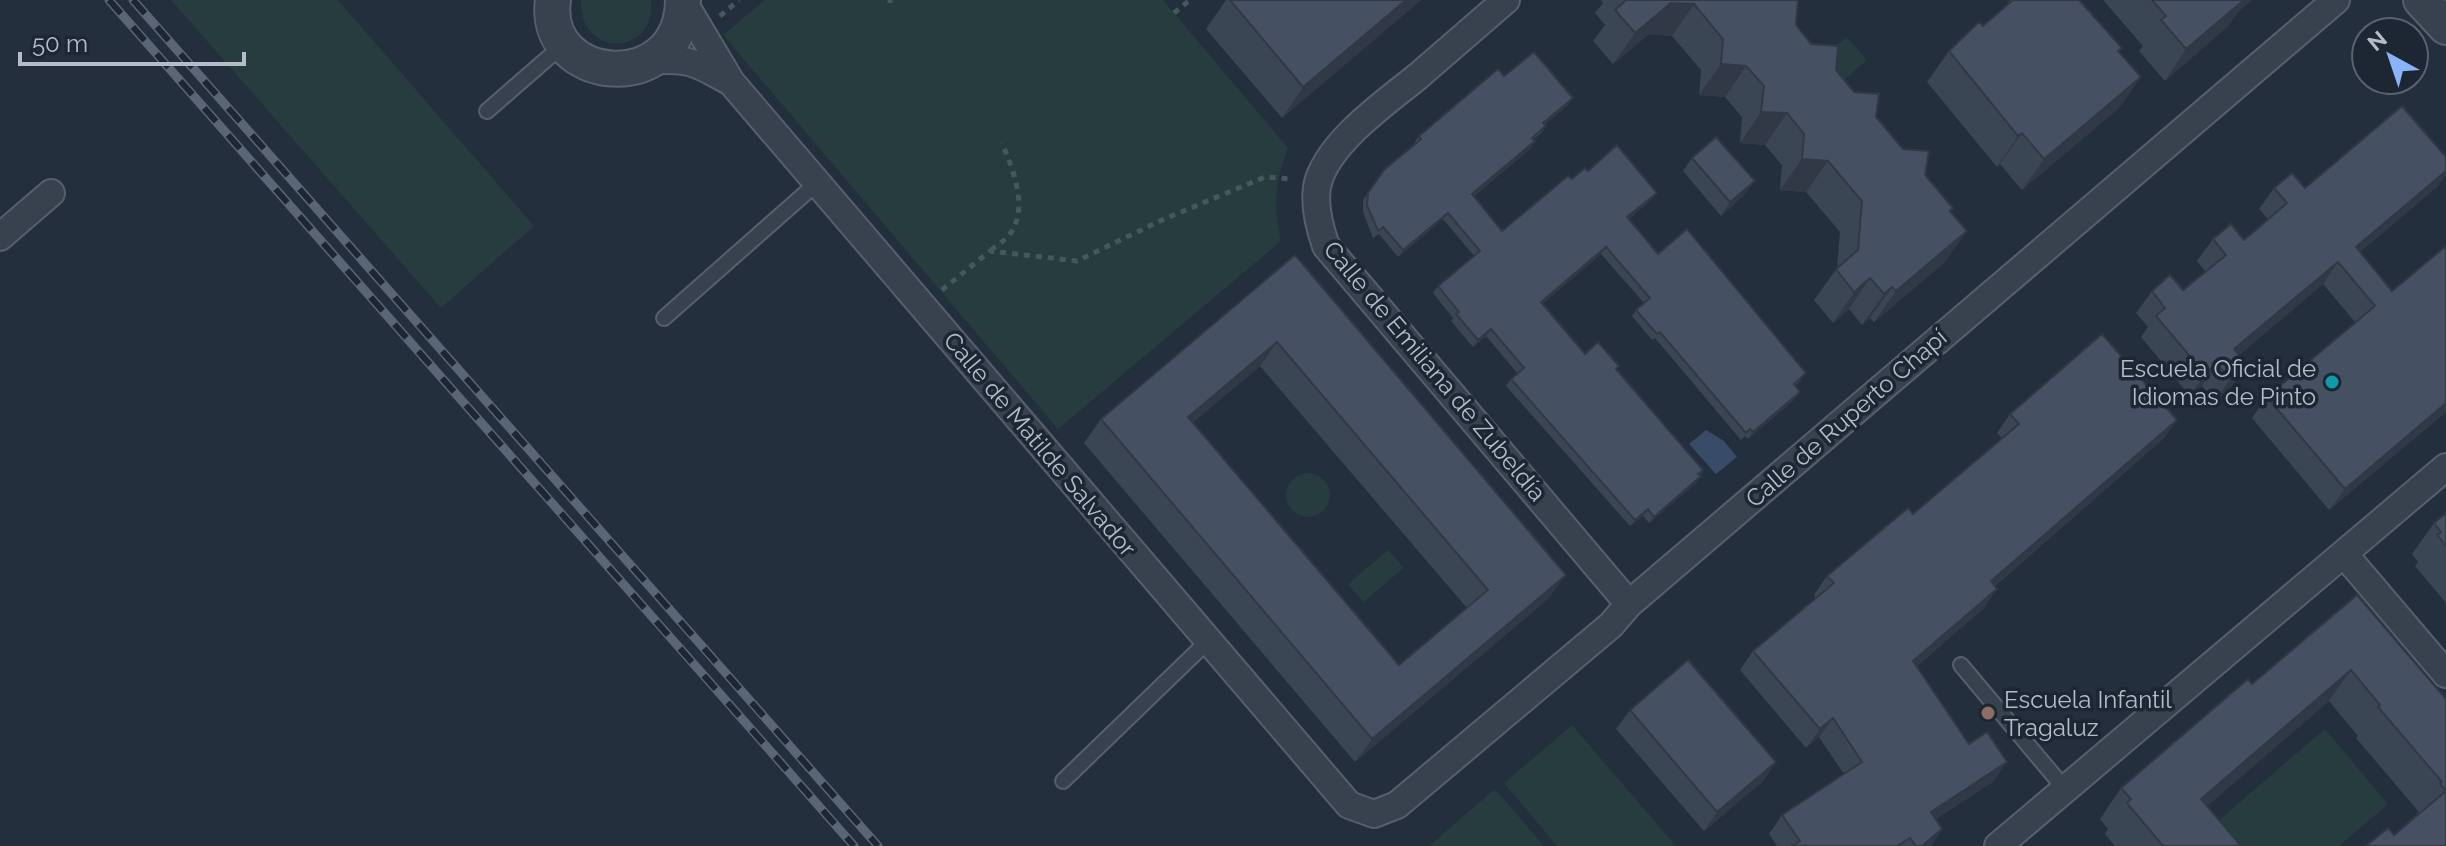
<svg xmlns="http://www.w3.org/2000/svg" width="2446" height="846" viewBox="0 0 2446 846" font-family="Raleway,sans-serif">
<style>
.green{fill:#263c3f}
.water{fill:#394c67}
.lines{fill:none;stroke-linecap:round;stroke-linejoin:round}
.service-casing{stroke:#565f6c;stroke-width:18}
.minor-casing{stroke:#565f6c;stroke-width:30}
.tertiary-casing{stroke:#565f6c;stroke-width:38}
.path{stroke:#44595c;stroke-width:5;stroke-dasharray:6 6;stroke-linecap:butt}
.service{stroke:#38414e;stroke-width:14}
.minor{stroke:#38414e;stroke-width:26}
.tertiary{stroke:#38414e;stroke-width:34}
.rail-casing{stroke:#5a6575;stroke-width:9}
.rail{stroke:#1d2633;stroke-width:6;stroke-dasharray:18;stroke-linecap:butt}
.wall{fill:#3b4654;fill-rule:evenodd}
.shaded-wall{fill:#303945}
.building{fill:#455162;stroke:#303945;stroke-width:2;fill-rule:evenodd}
.culture-dot{fill:#0f9aa8;stroke:#1d2633;stroke-width:3}
.education-dot{fill:#8d6e63;stroke:#1d2633;stroke-width:3}
.labels{text-anchor:middle;dominant-baseline:central;stroke-width:7;stroke-linejoin:round;paint-order:stroke}
.poi-label{font-size:24px;fill:#b4bcc9;stroke:#1d2633;text-anchor:end}
.street-label{font-size:24px;fill:#b4bcc9;stroke:#1d2633}
</style>
<rect width="100%" height="100%" fill="#242f3e"/>
<path class="green" d="M171,0H338L534,226L441,308Z
M581,0H651C657,56 579,60 581,0Z
M765,0H1163L1288,148C1275,183 1273,204 1281,241L1058,429L723,35Z
M1847,37L1867,60L1843,81L1822,57Z
M1286 495a22 22 0 1 1 44 0a22 22 0 1 1-44 0Z
M1388,550L1404,568L1363,602L1348,584Z
M1572,725L1676,846H1557L1504,783Z
M2325,729L2388,804L2339,846H2225L2210,828Z
M1495,789L1544,846H1429Z"/>
<path class="water" d="M1706,430L1724,441L1737,457L1716,474L1689,444Z"/>
<g class="lines">
<g class="service-casing">
<path id="service" d="M487,111L564,44
M664,318L817,183
M1961,665L2065,789
M1063,781L1208,641"/>
</g>
<g class="minor-casing">
<path id="minor" d="M1506,0C1476,26 1447,51 1417,77C1385,103 1333,139 1319,179C1312,200 1319,226 1326,246L1629,604
M684,3L731,82L1349,805L1374,814L1397,805L1611,625L1629,604L2336,0
M651,61C691,57 697,64 731,82
M0,237L51,193
M2344,554L2446,674
M1998,846L2446,467"/>
</g>
<g class="tertiary-casing">
<path id="tertiary" d="M553,0C541,85 682,98 683,0
M2421,0L2446,27"/>
</g>
<path class="path" d="M890,0V3
M1174,13L1190,0
M720,16L739,0
M991,250C997,245 1006,240 1010,234C1029,208 1013,169 1002,143
M942,290L990,251L1077,261L1162,220L1265,177L1291,179"/>
<use href="#service" class="service"/>
<use href="#minor" class="minor"/>
<use href="#tertiary" class="tertiary"/>
<g class="rail-casing">
<path id="rail" d="M109,0L854,846
M133,0L878,846"/>
</g>
<use href="#rail" class="rail"/>
</g>
<path class="wall" d="M1226,0H1421L1282,118L1206,29Z
M1602,0H1798L1796,25L1836,70L1925,175L1951,212L1945,262L1874,322L1870,318L1862,325L1849,309L1833,323L1814,300L1837,268L1840,232L1806,192L1780,190L1782,165L1765,145L1740,143L1742,117L1725,97L1699,95L1701,70L1672,36L1649,34L1613,64L1593,41L1605,25L1595,13L1603,3L1601,1Z
M2010,0H2079L2119,52L2141,77L2119,108L2022,190L2000,164L1997,167L1927,82L1949,51L1983,26L2004,8Z
M2103,0H2252L2238,12L2228,26L2165,81L2139,51L2143,46Z
M1504,76L1568,105L1544,125L1546,126L1541,133L1534,139L1531,148L1474,196L1502,231L1572,179L1588,171L1652,199L1629,219L1658,254L1801,380L1795,386V399L1748,439L1745,436L1741,440L1655,338L1652,340L1632,316L1636,310L1644,303L1601,254L1542,304L1585,354L1617,369L1703,470L1696,483L1649,523L1643,516L1630,526L1506,386L1511,379L1518,374L1486,336L1473,347L1451,321L1453,318L1433,293L1438,286L1474,256L1443,219L1398,257L1379,234L1373,238L1363,212V200L1384,170L1415,144L1414,143L1419,136Z
M1692,158L1745,194L1721,216L1683,171Z
M2437,187L2360,252L2392,291L2446,246V412L2329,510L2252,418L2267,397L2355,322L2323,284L2239,355L2232,386L2215,401L2202,386L2190,396L2141,337L2148,327L2136,313L2152,291L2183,290L2206,272L2197,261L2213,239L2244,240L2268,219L2259,209L2274,188Z
M1295,255L1549,598L1355,762L1084,443L1101,419ZM1260,366L1467,608L1399,665L1192,423Z
M2010,414L2177,420L2164,438L1995,586L1984,608L1917,666L1994,781L1936,819L1942,829L1931,846H1777L1769,834L1782,815L1844,774L1819,737L1806,748L1740,670L1753,651L1816,598L1814,595L1827,576L1913,514L2002,438L1997,433Z
M2446,513V603L2415,566L2418,562L2412,554L2434,523Z
M2357,595L2446,699V846L2394,835L2419,812L2356,738L2358,736L2329,701L2207,806L2242,846H2115L2105,834L2108,829L2100,819L2121,788L2252,684Z
M1630,710L1776,762L1763,781L1704,831L1616,729Z"/>
<path class="shaded-wall" d="M1406,0H1421L1282,118L1303,87Z
M2241,0H2252L2238,12L2228,26L2165,81L2186,49Z
M1671,3L1694,4L1672,36L1649,34L1613,64L1635,33Z
M1721,64L1746,66L1725,97L1699,95Z
M2141,77L2119,108L2022,190L2044,159Z
M1573,98L1568,105L1538,130L1543,123Z
M1761,112L1787,113L1765,145L1740,143Z
M2022,133L2000,164L1997,167L2018,136Z
M1535,141L1531,148L1467,201L1472,194Z
M1802,159L1828,161L1806,192L1780,190Z
M2446,171V175L2437,187L2340,269L2356,247Z
M1755,181L1745,194L1721,216L1730,202Z
M1657,193L1652,199L1623,224L1627,217Z
M1448,213L1443,219L1398,257L1403,250Z
M1967,231L1945,262L1874,322L1896,291Z
M1606,247L1601,254L1536,309L1541,302Z
M2338,262L2323,284L2222,369L2234,349Z
M1870,278L1849,309L1833,323L1854,292Z
M1892,287L1870,318L1862,325L1884,294Z
M1491,329L1486,336L1473,347L1478,340Z
M1277,342L1260,366L1171,441L1188,417Z
M2217,364L2202,386L2190,396L2205,374Z
M2247,365L2232,386L2215,401L2230,379Z
M1800,392L1795,399L1748,439L1753,432Z
M2446,403V412L2329,510L2345,489Z
M2177,420L2164,438L1978,600L1991,581Z
M1701,476L1696,483L1649,523L1654,517Z
M1648,509L1643,516L1630,526L1635,520Z
M1566,575L1549,598L1355,762L1372,739Z
M1997,589L1984,608L1900,680L1913,661Z
M2351,670L2329,701L2179,830L2201,799Z
M1833,718L1819,737L1806,748L1820,729Z
M1776,762L1763,781L1704,831L1717,812Z
M2007,762L1994,781L1918,831L1931,812Z
M1942,829L1931,846H1922Z"/>
<path class="building" d="M1230,0H1406L1303,87Z
M1626,0H1798L1796,25L1811,44L1838,46L1836,70L1854,92L1879,94L1876,117L1903,149L1929,151L1925,175L1953,208L1950,211L1967,231L1896,291L1892,287L1884,294L1870,278L1854,292L1836,269L1858,250L1862,201L1828,161L1802,159L1804,134L1787,113L1761,112L1764,86L1746,66L1721,64L1723,39L1694,4L1671,3L1635,33L1615,10Z
M2013,0H2079L2122,48L2118,51L2141,77L2044,159L2022,133L2018,136L1949,51L1979,22L1983,26Z
M2152,0H2244L2186,49L2161,20L2166,16Z
M1534,52L1573,98L1543,123L1546,126L1532,138L1535,141L1472,194L1502,231L1568,176L1572,179L1585,168L1588,171L1617,145L1657,193L1627,217L1658,254L1687,229L1806,373L1794,384L1800,392L1753,432L1750,429L1746,433L1660,332L1657,334L1636,310L1650,298L1606,247L1541,302L1585,354L1598,342L1619,366L1616,369L1703,470L1698,474L1701,476L1654,517L1648,509L1635,520L1511,379L1524,368L1491,329L1478,340L1456,314L1459,312L1438,286L1480,251L1448,213L1403,250L1383,227L1378,231L1367,205L1368,193L1384,170L1421,139L1419,136L1498,69L1504,76Z
M2402,106L2446,157V171L2356,247L2392,291L2446,246V403L2345,489L2267,397L2375,306L2338,262L2234,349L2247,365L2230,379L2217,364L2205,374L2156,316L2165,308L2152,291L2170,275L2183,290L2226,255L2213,239L2231,224L2244,240L2287,203L2274,188L2292,173L2305,188Z
M1716,137L1755,181L1730,202L1692,158Z
M1295,255L1566,575L1372,739L1101,419ZM1277,342L1488,590L1399,665L1188,417Z
M2102,334L2177,420L1991,581L1997,589L1913,661L1969,744L1987,732L2007,762L1931,812L1942,829L1922,846H1916L1910,838L1897,846H1792L1800,841L1782,815L1862,762L1833,718L1820,729L1753,651L1834,583L1827,576L1908,508L1913,514L2019,424L2010,414Z
M2446,513V546L2437,535L2441,532L2434,523Z
M2357,595L2446,699V791L2440,784L2442,782L2378,707L2380,705L2351,670L2201,799L2241,846H2163L2127,803L2131,799L2121,788L2248,679L2252,684Z
M1688,660L1776,762L1717,812L1630,710Z
M2446,791V846H2366L2388,828L2394,835Z"/>
<circle class="culture-dot" cx="2332" cy="382" r="8"/>
<circle class="education-dot" cx="1988" cy="713" r="8"/>
<g class="labels">
<g class="poi-label">
<text x="2316" y="368">Escuela Oficial de<tspan x="2316" dy="28">Idiomas de Pinto</tspan></text>
<text x="2004" y="699" text-anchor="start">Escuela Infantil<tspan x="2004" dy="28">Tragaluz</tspan></text>
</g>
<g class="street-label">
<text transform="translate(1435 371) rotate(50)">Calle de Emiliana de Zubeldía</text>
<text transform="translate(1846 418) rotate(-41)">Calle de Ruperto Chapí</text>
<text transform="translate(1040 444) rotate(50)">Calle de Matilde Salvador</text>
</g>
</g>
<g transform="translate(2390 56) rotate(320)"><circle r="38" fill="#1d2633" stroke="#59626f" stroke-width="2"/>
<path d="M0-6L14 30L0 20L-14 30Z" fill="#8ab4f8"/>
<text y="-12" font-size="22" font-weight="bold" text-anchor="middle" fill="#b4bcc9">N</text>
</g>
<path d="M20 52v12h224v-12" fill="none" stroke="#b4bcc9" stroke-width="4"/>
<text x="32" y="52" font-size="24" fill="#b4bcc9" stroke="#1d2633" stroke-width="6" paint-order="stroke">50 m</text>
</svg>
